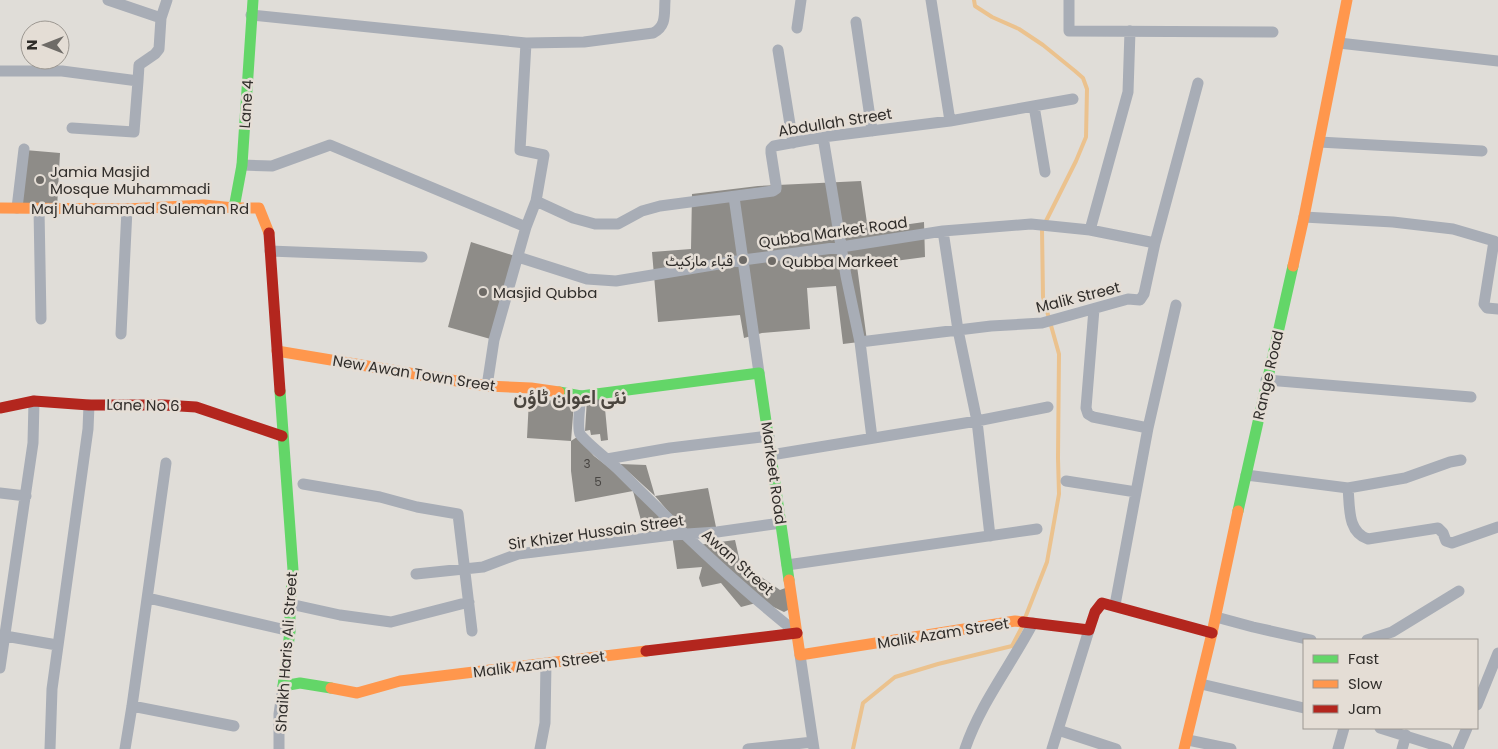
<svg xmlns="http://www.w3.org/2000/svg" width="1498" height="749" viewBox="0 0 1498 749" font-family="Poppins,Vazirmatn,sans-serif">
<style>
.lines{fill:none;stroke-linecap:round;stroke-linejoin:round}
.stream{stroke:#ebc28e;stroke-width:4}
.building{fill:#8e8c88}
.street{stroke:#a8adb6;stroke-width:11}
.fast{stroke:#63d668;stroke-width:11}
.slow{stroke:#ff974d;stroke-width:11}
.jam{stroke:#b3261e;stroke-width:11}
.poi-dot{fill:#6e6b67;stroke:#e4ddd5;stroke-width:2}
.labels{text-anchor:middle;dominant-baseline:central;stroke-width:5;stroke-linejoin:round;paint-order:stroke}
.number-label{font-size:12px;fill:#484542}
.street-label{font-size:15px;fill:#302d2a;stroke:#e4ddd5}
.poi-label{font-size:15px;fill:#302d2a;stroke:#e4ddd5;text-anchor:start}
.district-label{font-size:20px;font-weight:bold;fill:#4a453e;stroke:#e4ddd5}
</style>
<rect width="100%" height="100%" fill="#e0ddd8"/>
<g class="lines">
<path class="stream" d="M974,0L975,6L992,17L1019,29L1043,45L1075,71L1083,78L1087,89L1086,137L1076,161L1042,229L1043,297L1059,354L1058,458L1059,494L1047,562L1025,618
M853,749L863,703L895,677L938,664L1012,646L1022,627"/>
</g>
<path class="building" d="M25,150L60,153L57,208L19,207Z
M861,181L868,230L924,222L925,257L857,266L867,341L843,344L836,286L807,288L810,329L762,333L744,338L740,315L658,322L652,252L691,249L692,194L758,186Z
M471,242L518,257L494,340L448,327Z
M604,398L608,440L601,441L600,434L591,435L590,430L585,431L587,399Z
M529,399L574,402L571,441L527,438Z
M577,437L594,456L611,469L633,491L575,502L571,471V441Z
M620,464L646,465L655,496Z
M708,488L716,527L686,532L655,496Z
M633,491L661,515L664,530L645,535Z
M672,535H684L756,603L741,607L721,583L702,587L699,578L702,567L677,569Z
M735,540L740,562L780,590L788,587L790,609L784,612L757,599L698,545Z"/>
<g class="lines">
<path class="street" d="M108,0L161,18
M931,0L950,121
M1069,0V31L1273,32
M251,15L526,43L584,42L653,33C667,26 664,14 665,0
M856,22L872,131
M797,28L801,0
M1339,43L1498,61
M778,50L793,143
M0,71H62L138,81L134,132L72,128
M138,81L139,65L155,54L159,49L161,18L167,0
M1034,106L1045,172
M823,137L846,276L860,342L872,438
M1319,142L1482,151
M242,165L272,166L330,145L526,227
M734,197L759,373
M536,201L573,218L595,224H618L642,211L660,206L773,191L776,189V185L771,153V149L774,146L823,137L950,121L1073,99
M17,208L24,149
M39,209L41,319
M1304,217L1393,222L1453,229L1494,241L1484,304L1487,308L1498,309
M1090,230L1128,92L1130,31
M943,231L958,330L977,421L990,536
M270,251L422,257
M518,257L587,279L616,281L743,260L841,247L943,231L1031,224L1090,230L1155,243
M1094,309L1086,408L1088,414L1093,417L1148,428
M121,334L127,209
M860,342L991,326L1042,323L1128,299L1140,300L1144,294L1155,243L1198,83
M1266,380L1471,397
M487,386L494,340L526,227L536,201L544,155L520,150L526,43
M581,396C580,404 577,427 580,434C584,441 612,463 619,470C676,527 734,583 797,633
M771,455L977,421L1048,407
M607,459L670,448L769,436
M1246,475L1348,488L1405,478L1450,462L1461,460
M1066,481L1136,492
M303,484L380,497L417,507L458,514L472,631
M1348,488C1350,507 1347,532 1368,539L1438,528L1443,533L1446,541L1452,543L1498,527
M0,493L26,496
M787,565L1037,529
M416,574L483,567L518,554L672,535L717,532L781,523
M148,598L290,631
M290,604L340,615L391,622L469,602
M1115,605L1148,428L1176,305
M1216,617L1253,627L1311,640
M5,636L57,645
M1367,640L1392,632L1459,591
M800,655L814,749
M0,668L33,443L34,401
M1201,684L1304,708
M1477,705L1498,653
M132,706L234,726
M1380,728L1447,749
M1058,730L1116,749
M1188,740L1231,749
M50,749L52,689L88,429L89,405
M125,749L132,706L166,463
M279,749V714L283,686
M540,749L545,723L546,663
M748,749L813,742
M965,749C980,704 1011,665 1033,623
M1052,749L1089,630
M1338,749L1344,728
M1402,749L1406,735
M1458,749L1467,728"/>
<path class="fast" d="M234,208L242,165L253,0
M280,391L293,570L290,604V631L283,686L300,683L331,688
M559,392L581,396L759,373L789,580
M1238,511L1293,266"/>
<path class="slow" d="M0,208L127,209L204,205L234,208H259L269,233
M1293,266L1304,217L1347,0
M277,351L487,386L531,388L559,392
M789,580L800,655L1015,621L1023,622
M331,688L357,693L400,681L646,651
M1184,749L1212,633L1238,511"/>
<path class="jam" d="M269,233L280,391
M0,408L34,401L89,405H164L196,407L282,436
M1023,622L1089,630L1095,612L1102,603L1212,633
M646,651L797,633"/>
</g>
<g class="poi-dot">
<circle cx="40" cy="180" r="5"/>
<circle cx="743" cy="260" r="5"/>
<circle cx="772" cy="261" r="5"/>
<circle cx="483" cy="292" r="5"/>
</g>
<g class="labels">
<g class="number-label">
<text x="587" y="463">3</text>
<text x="598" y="481">5</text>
</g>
<g class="street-label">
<text transform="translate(246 104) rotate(-86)">Lane 4</text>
<text transform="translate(835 122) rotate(-9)">Abdullah Street</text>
<text x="140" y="208">Maj Muhammad Suleman Rd</text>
<text transform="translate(833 232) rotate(-8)">Qubba Market Road</text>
<text transform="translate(1078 297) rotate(-14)">Malik Street</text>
<text transform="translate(414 373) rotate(9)">New Awan Town Sreet</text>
<text transform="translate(1268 375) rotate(-77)">Range Road</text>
<text transform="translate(143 405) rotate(1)">Lane No 6</text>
<text transform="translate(774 473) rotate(82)">Markeet Road</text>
<text transform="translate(596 532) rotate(-8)">Sir Khizer Hussain Street</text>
<text transform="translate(738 562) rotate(42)">Awan Street</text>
<text transform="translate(943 633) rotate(-9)">Malik Azam Street</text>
<text transform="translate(286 652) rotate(-86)">Shaikh Haris Ali Street</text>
<text transform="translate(539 664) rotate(-7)">Malik Azam Street</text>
</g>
<g class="poi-label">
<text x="50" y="171">Jamia Masjid<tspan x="50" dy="17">Mosque Muhammadi</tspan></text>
<text x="733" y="260" text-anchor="end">قباء مارکیٹ</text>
<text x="782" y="261">Qubba Markeet</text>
<text x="493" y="292">Masjid Qubba</text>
</g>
<g class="district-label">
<text x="570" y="397">نئی اعوان ٹاؤن</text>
</g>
</g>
<rect x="1303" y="639" width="175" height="90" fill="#e4ddd5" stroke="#9c9791"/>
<rect x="1313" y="655" width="25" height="8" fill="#63d668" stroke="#9c9791"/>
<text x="1348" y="664" font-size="15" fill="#302d2a">Fast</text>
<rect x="1313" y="680" width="25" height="8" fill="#ff974d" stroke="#9c9791"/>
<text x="1348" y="689" font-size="15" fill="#302d2a">Slow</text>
<rect x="1313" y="705" width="25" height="8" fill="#b3261e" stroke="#9c9791"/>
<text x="1348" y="714" font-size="15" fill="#302d2a">Jam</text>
<g transform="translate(45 45) rotate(270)"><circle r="24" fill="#e4ddd5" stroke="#9c9791"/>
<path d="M0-4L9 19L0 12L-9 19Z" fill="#6e6b67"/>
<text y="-8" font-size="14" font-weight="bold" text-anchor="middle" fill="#302d2a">N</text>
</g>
</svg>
